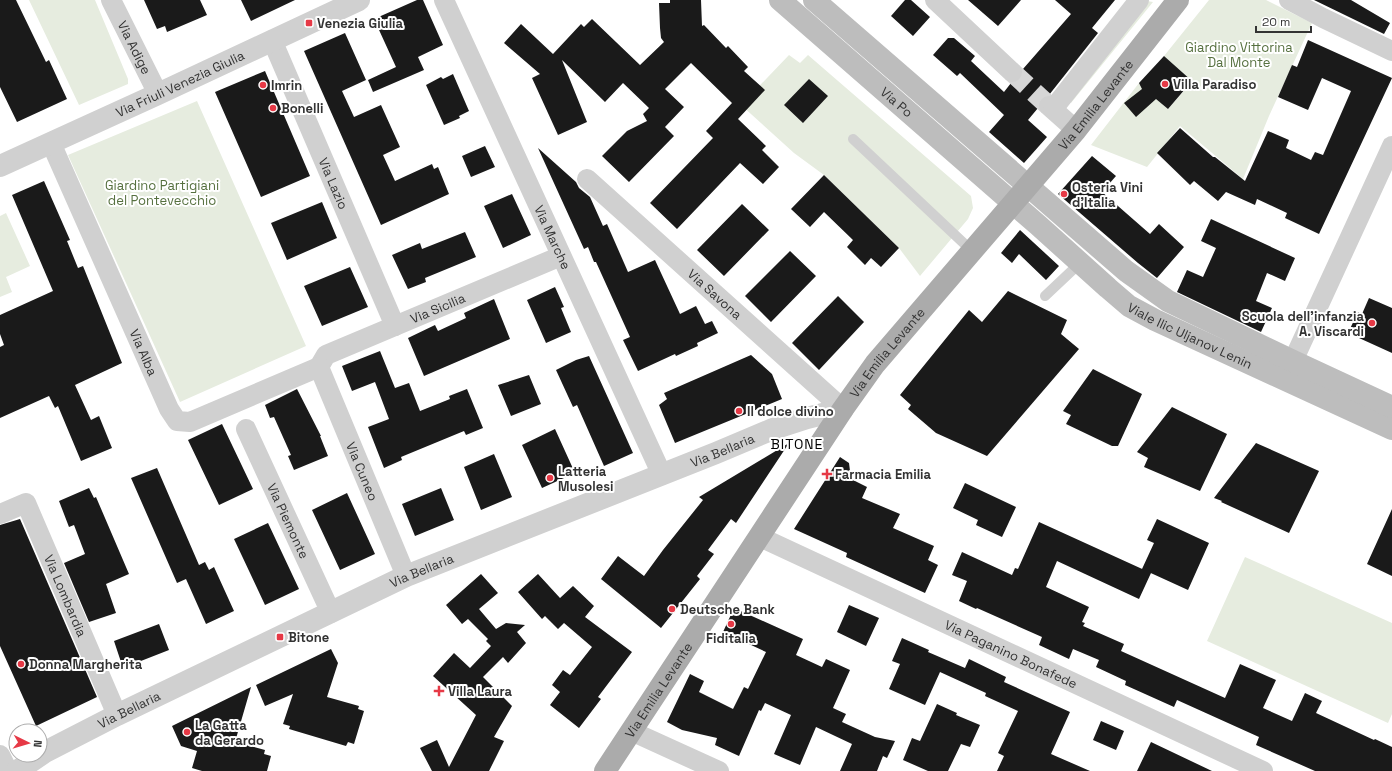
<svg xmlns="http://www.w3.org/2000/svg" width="1392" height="771" viewBox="0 0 1392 771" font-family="'Space Grotesk',sans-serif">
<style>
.green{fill:#e6ecdf}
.building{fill:#1a1a1a}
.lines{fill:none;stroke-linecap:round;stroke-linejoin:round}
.minor-tunnel{stroke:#d6d6d6;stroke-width:20;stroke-dasharray:20 10;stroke-linecap:butt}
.service{stroke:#d0d0d0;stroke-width:10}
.minor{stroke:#d0d0d0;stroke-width:20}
.tertiary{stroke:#d0d0d0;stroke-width:22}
.secondary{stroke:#bdbdbd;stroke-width:22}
.primary{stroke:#ababab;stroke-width:22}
.poi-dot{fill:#e63946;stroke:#fff;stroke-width:1.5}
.labels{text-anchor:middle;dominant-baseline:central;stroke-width:4;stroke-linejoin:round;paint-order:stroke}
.poi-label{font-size:13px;font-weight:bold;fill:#333;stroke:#fff;text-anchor:start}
.street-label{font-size:13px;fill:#333;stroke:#fff}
.park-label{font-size:13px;fill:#56703f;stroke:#fff}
.neighbourhood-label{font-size:14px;letter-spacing:1px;fill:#000;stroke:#fff}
</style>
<rect width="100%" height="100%" fill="#fff"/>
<path class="green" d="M29,0H95L128,79V84L79,105Z
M1209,0H1266L1312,23L1269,116L1243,179L1180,126L1147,167L1091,145L1139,83L1168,109L1192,82L1164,56Z
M1147,1L1153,2L1071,103L1069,100Z
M789,55L800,63L808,55L971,196L973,208L968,219L920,276L899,248L824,175L794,153L741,105Z
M197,101L306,346L180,402L68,155Z
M6,213L30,266L6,277L12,292L0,297V216Z
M1245,557L1392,623V714L1388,723L1207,641Z"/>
<path class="building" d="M0,0H16L46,62L49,60L67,99L17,122L0,87Z
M144,0H200L207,15L167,32L165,26L157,29Z
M241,0H295L251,21Z
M417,0H423L443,45L418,57L424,70L373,92L368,80L396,67L374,19Z
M670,0H701L702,26L704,25L726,48L728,46L748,67L744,71L765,90L738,119L766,146L762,150L779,167L763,184L740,163L677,229L650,203L713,138L706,131L732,103L691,63L665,89L684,107L665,127L674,136L629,182L602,156L627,131L647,121L643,114L649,108L623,83L605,102L562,60L587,122L558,135L532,78L540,74L504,43L521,24L553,54L581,24L584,27L592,19L640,65L664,42L661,38L660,28L659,3H670Z
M905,0H911L930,17L913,36L891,16Z
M968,0H1021L998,26Z
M1055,0H1115L1092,28L1098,33L1049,95H1045L1040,99L1038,103V108L1028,120L1047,137L1024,163L989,132L1004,115L960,73L957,76L933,55L948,38H954L975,56L971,61L1004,92L1011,83H1016L1021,80L1023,75V69L1071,14Z
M1314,0H1351L1390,23L1384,34Z
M345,33L366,80L342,91L354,117L381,105L400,147L383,155L395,181L432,164L434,169L438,167L449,194L381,225L304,51Z
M1308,40L1392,78L1319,234L1285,218L1287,213L1257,199L1255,205L1226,192L1218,201L1194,181L1190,185L1157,153L1180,128L1213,157H1215L1245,181L1268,131L1289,140L1286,148L1311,160L1315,152L1323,155L1351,91L1322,78L1308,110L1278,97L1292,65L1297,67Z
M1164,56L1192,81L1168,109L1156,99L1136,117L1124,103L1142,89L1139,83Z
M265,71L310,176L261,197L215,92Z
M453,74L469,111L459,116L460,118L444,125L426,85L441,77L443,79Z
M809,79L828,96L803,123L784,105Z
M485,146L495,167L471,177L462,156Z
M538,148L576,182L579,188L590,197L603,226L607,224L628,272L655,260L680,314L696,306L705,324L712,321L718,333L697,343L698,346L676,356L675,354L638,371L623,340L630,337L596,262H594L588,247L584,249Z
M1092,156L1116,176L1102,192L1150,234L1159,224L1184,247L1157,278L1138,263L1058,194Z
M824,175L899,248L881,267L871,258L865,265L847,247L853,240L824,212L810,227L791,209Z
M44,181L70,240L67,241L78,268L83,266L122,363L75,385L91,420L99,416L112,448L81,461L58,406L55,408L49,396L0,418V347L4,345L0,334V315L53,291L12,195Z
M512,194L531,235L503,248L484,206Z
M322,202L337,238L287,260L271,223Z
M742,204L769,230L724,276L697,250Z
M1211,219L1295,258L1285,281L1267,273L1256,301L1272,308L1261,332L1177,292L1187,270L1203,277L1216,248L1201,241Z
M1020,230L1059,266L1046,280L1019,254L1012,263L1001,253Z
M465,232L476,257L425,278L426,282L408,289L392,255L420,243L422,249Z
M790,251L816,276L771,322L745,296Z
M350,267L368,307L322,326L304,286Z
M555,287L564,307L561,308L571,332L546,343L527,300Z
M1008,291L1067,320L1061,334L1079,349L987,456L936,433L908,409L911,405L900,395L969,310L982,322Z
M838,296L864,322L819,370L792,343Z
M1369,298L1392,308V353L1348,333L1358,312L1362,314Z
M494,299L510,339L424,376L408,338L435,325L438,331L466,318L464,313Z
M380,351L395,388L409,383L420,411L450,399L449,396L467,389L483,428L466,435L464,431L401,457L402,460L384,468L368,427L389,419L375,382L352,391L342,366Z
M751,355L772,374L782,399L675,443L659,405L667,399L664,393Z
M589,356L633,453L604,466L577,405L573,407L556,370L576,360Z
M1093,369L1142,394L1118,446H1112L1066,424L1071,415L1063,411Z
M529,375L541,404L511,416L498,385Z
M297,389L321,436H320L328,456L294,470L288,456L291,455L274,417L270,418L265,405Z
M1172,407L1227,434L1200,491L1144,467L1148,458L1137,452Z
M222,424L253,489L219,505L188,440Z
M555,429L575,473L542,488L522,445Z
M789,443L736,523L731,519L708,550L714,554L697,576L700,579L661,628L601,579L618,556L644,576L663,550L703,500L699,497Z
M1256,443L1319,471L1289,533L1221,502L1222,501L1214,498Z
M494,454L512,497L481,510L464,467Z
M840,457L849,463L851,479L867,487L862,498L900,514L893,528L934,546L928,560L938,565L925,593L846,557L847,553L794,529Z
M157,468L199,565L205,562L209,570L214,567L234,611L206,624L186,579L177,583L131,478Z
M965,483L1016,507L1002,537L976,525L978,520L953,508Z
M89,488L94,498L96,497L129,574L106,584L116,613L89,622L64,563L85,554L74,525L69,527L59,501Z
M441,488L454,520L415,536L402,504Z
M347,493L375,554L340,570L312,510Z
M1392,509V576L1367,564Z
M20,519L97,697L36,726L0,646V525Z
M1157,519L1209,543L1188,590L1142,569L1154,543L1147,540Z
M1039,522L1151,573L1139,599L1057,561L1046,587L1089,607L1082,622L1085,623L1083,626L1124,644L1121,651L1225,698L1240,664L1276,680L1263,708L1292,721L1305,693L1322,701L1316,713L1374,740L1375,739L1392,747V771H1315L1256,745L1259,737L1177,700L1174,707L1125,685L1126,681L1096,667L1099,660L1073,649L1069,659L1039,645L1042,637L977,608L976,609L959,601L967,581L952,575L962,552L1012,575L1015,568L1018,569Z
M268,523L299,589L265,605L234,539Z
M481,574L498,593L479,609L496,629L506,623L525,625L517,632L526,643L508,663L503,657L483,677L512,706L494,737L504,741L489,771H432L420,748L437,740L449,767L476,715L433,676L454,653L470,668L491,646L486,641L488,639L468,619L462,624L446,605Z
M538,574L560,598L573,586L594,606L585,617L632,652L598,697L601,699L579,728L550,705L560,692L552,685L563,670L570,675L592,647L564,623L558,629L545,616L542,619L518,592Z
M849,605L879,618L866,646L837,632Z
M734,608L803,639L796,655L822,667L826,659L850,670L833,708L846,714L842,722L875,737L895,741L887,758L883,756L877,771H840L852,744L816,727L800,765L774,754L791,715L765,703L761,711L759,710L739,756L715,745L717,738L682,730L667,722L690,674L704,681L699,692L733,709L744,687L748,689L766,652L723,632Z
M159,624L169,650L123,668L114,641Z
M902,638L929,650L928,652L965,668L969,659L1006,677L1004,682L1070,712L1051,754L1090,771H997L1004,756L998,753L1018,711L985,696L986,693L940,672L925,705L889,689L900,664L892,661Z
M331,649L338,663L327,697L359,706L358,709L364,711L354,744L348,742L346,746L289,729L290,726L283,724L293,694L265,706L256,685Z
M251,687L235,742L265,750L264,754L271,756L267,771H202L192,768L197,751L181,746L172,726Z
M937,704L957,713L956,715L980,725L970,747L961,744L948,771H928L903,760L912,738L920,741Z
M1101,721L1124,731L1116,750L1093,740Z
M1151,742L1212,771H1137Z"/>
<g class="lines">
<path class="minor-tunnel" d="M1012,72L1049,106"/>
<path class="service" d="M853,139L972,251
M1045,296L1080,263"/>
<g class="minor">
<path id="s1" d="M111,0L158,94"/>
<path id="s2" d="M444,0L662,475"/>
<path d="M935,0L1012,72"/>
<path d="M1289,0L1323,18L1392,51"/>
<path id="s3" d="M272,40L395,326"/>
<path d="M1049,106L1076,130"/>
<path d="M1053,109L1139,0"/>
<path id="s4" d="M51,143L169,409L177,421L190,422L319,367"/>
<path id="s5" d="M587,179L843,409"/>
<path d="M1293,361L1392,146"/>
<path id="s6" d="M319,367L326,355L561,256"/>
<path id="s7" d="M319,367L406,576"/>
<path id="s8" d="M246,429L331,613"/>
<path id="s9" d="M0,514L26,503L117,715"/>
<path id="s10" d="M760,537L1263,771"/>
<path d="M631,731L719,771"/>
<path d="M0,755L8,771"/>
</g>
<g class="tertiary">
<path id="s11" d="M0,166L158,94L359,0"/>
<path id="s12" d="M17,771L45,752L117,715L406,576L716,453L773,429L807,418L843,409"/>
</g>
<g class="secondary">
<path id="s13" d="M780,0L1038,225L1108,288L1129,306L1155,320L1392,429"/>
<path d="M814,0L1126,271L1168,301L1293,361L1392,407"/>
</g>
<path class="primary" id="s14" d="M605,771L843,409L875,364L1076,130L1178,0"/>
</g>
<g class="poi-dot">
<rect x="305" y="19" width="8" height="8" rx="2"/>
<circle cx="1165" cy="84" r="4"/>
<circle cx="263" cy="85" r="4"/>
<circle cx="273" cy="108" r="4"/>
<circle cx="1064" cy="194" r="4"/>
<circle cx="1372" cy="323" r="4"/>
<circle cx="739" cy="411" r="4"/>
<path d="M825 468h4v4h4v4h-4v4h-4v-4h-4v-4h4z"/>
<circle cx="550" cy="478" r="4"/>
<circle cx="672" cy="609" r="4"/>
<circle cx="731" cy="624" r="4"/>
<rect x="276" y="633" width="8" height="8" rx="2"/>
<circle cx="21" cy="664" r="4"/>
<path d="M437 685h4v4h4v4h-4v4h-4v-4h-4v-4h4z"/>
<circle cx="187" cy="732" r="4"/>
</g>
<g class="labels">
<g class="poi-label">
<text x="317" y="23">Venezia Giulia</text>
<text x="1173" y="84">Villa Paradiso</text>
<text x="271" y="85">Imrin</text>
<text x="281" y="108">Bonelli</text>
<text x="1072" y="187">Osteria Vini<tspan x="1072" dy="15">d'Italia</tspan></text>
<text x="1364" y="316" text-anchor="end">Scuola dell'infanzia<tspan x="1364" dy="15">A. Viscardi</tspan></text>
<text x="747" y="411">Il dolce divino</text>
<text x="558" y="471">Latteria<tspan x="558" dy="15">Musolesi</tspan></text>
<text x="835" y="474">Farmacia Emilia</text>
<text x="680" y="609">Deutsche Bank</text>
<text x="288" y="637">Bitone</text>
<text x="731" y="638" text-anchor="middle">Fiditalia</text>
<text x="29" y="664">Donna Margherita</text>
<text x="448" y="691">Villa Laura</text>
<text x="195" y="725">La Gatta<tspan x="195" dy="15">da Gerardo</tspan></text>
</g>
<g class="street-label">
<text stroke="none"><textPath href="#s1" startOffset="53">Via Adige</textPath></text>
<text stroke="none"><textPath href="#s11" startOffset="198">Via Friuli Venezia Giulia</textPath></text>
<text stroke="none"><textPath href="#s13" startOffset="155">Via Po</textPath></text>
<text stroke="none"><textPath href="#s14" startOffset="829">Via Emilia Levante</textPath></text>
<text stroke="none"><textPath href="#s3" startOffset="156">Via Lazio</textPath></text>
<text stroke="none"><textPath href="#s2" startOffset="261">Via Marche</textPath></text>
<text stroke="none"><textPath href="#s5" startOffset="172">Via Savona</textPath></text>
<text stroke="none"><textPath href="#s6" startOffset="135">Via Sicilia</textPath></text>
<text stroke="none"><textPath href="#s13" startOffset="532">Viale Ilic Uljanov Lenin</textPath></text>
<text stroke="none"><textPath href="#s4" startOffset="229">Via Alba</textPath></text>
<text stroke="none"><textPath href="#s14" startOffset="505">Via Emilia Levante</textPath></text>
<text stroke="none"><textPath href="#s12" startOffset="776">Via Bellaria</textPath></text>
<text stroke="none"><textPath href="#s7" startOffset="113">Via Cuneo</textPath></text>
<text stroke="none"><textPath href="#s8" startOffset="101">Via Piemonte</textPath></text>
<text stroke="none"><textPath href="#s12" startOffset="452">Via Bellaria</textPath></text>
<text stroke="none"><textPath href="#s9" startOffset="129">Via Lombardia</textPath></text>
<text stroke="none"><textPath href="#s10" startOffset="277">Via Paganino Bonafede</textPath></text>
<text stroke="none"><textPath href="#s14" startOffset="97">Via Emilia Levante</textPath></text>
<text stroke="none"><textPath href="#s12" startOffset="128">Via Bellaria</textPath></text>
</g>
<g class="park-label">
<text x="1239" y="47">Giardino Vittorina<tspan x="1239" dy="15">Dal Monte</tspan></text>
<text x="162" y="185">Giardino Partigiani<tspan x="162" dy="15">del Pontevecchio</tspan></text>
</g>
<g class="neighbourhood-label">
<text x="797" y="444">BITONE</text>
</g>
</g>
<g transform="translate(28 743) rotate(95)"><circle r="19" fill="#ffffff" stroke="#adadad"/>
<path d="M0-3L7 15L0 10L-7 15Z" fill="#e63946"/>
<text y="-6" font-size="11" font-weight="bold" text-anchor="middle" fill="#333333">N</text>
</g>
<path d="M1256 26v6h55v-6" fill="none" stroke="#333333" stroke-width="2"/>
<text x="1262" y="26" font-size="12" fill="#333333" stroke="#ffffff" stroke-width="3" paint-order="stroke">20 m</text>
</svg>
